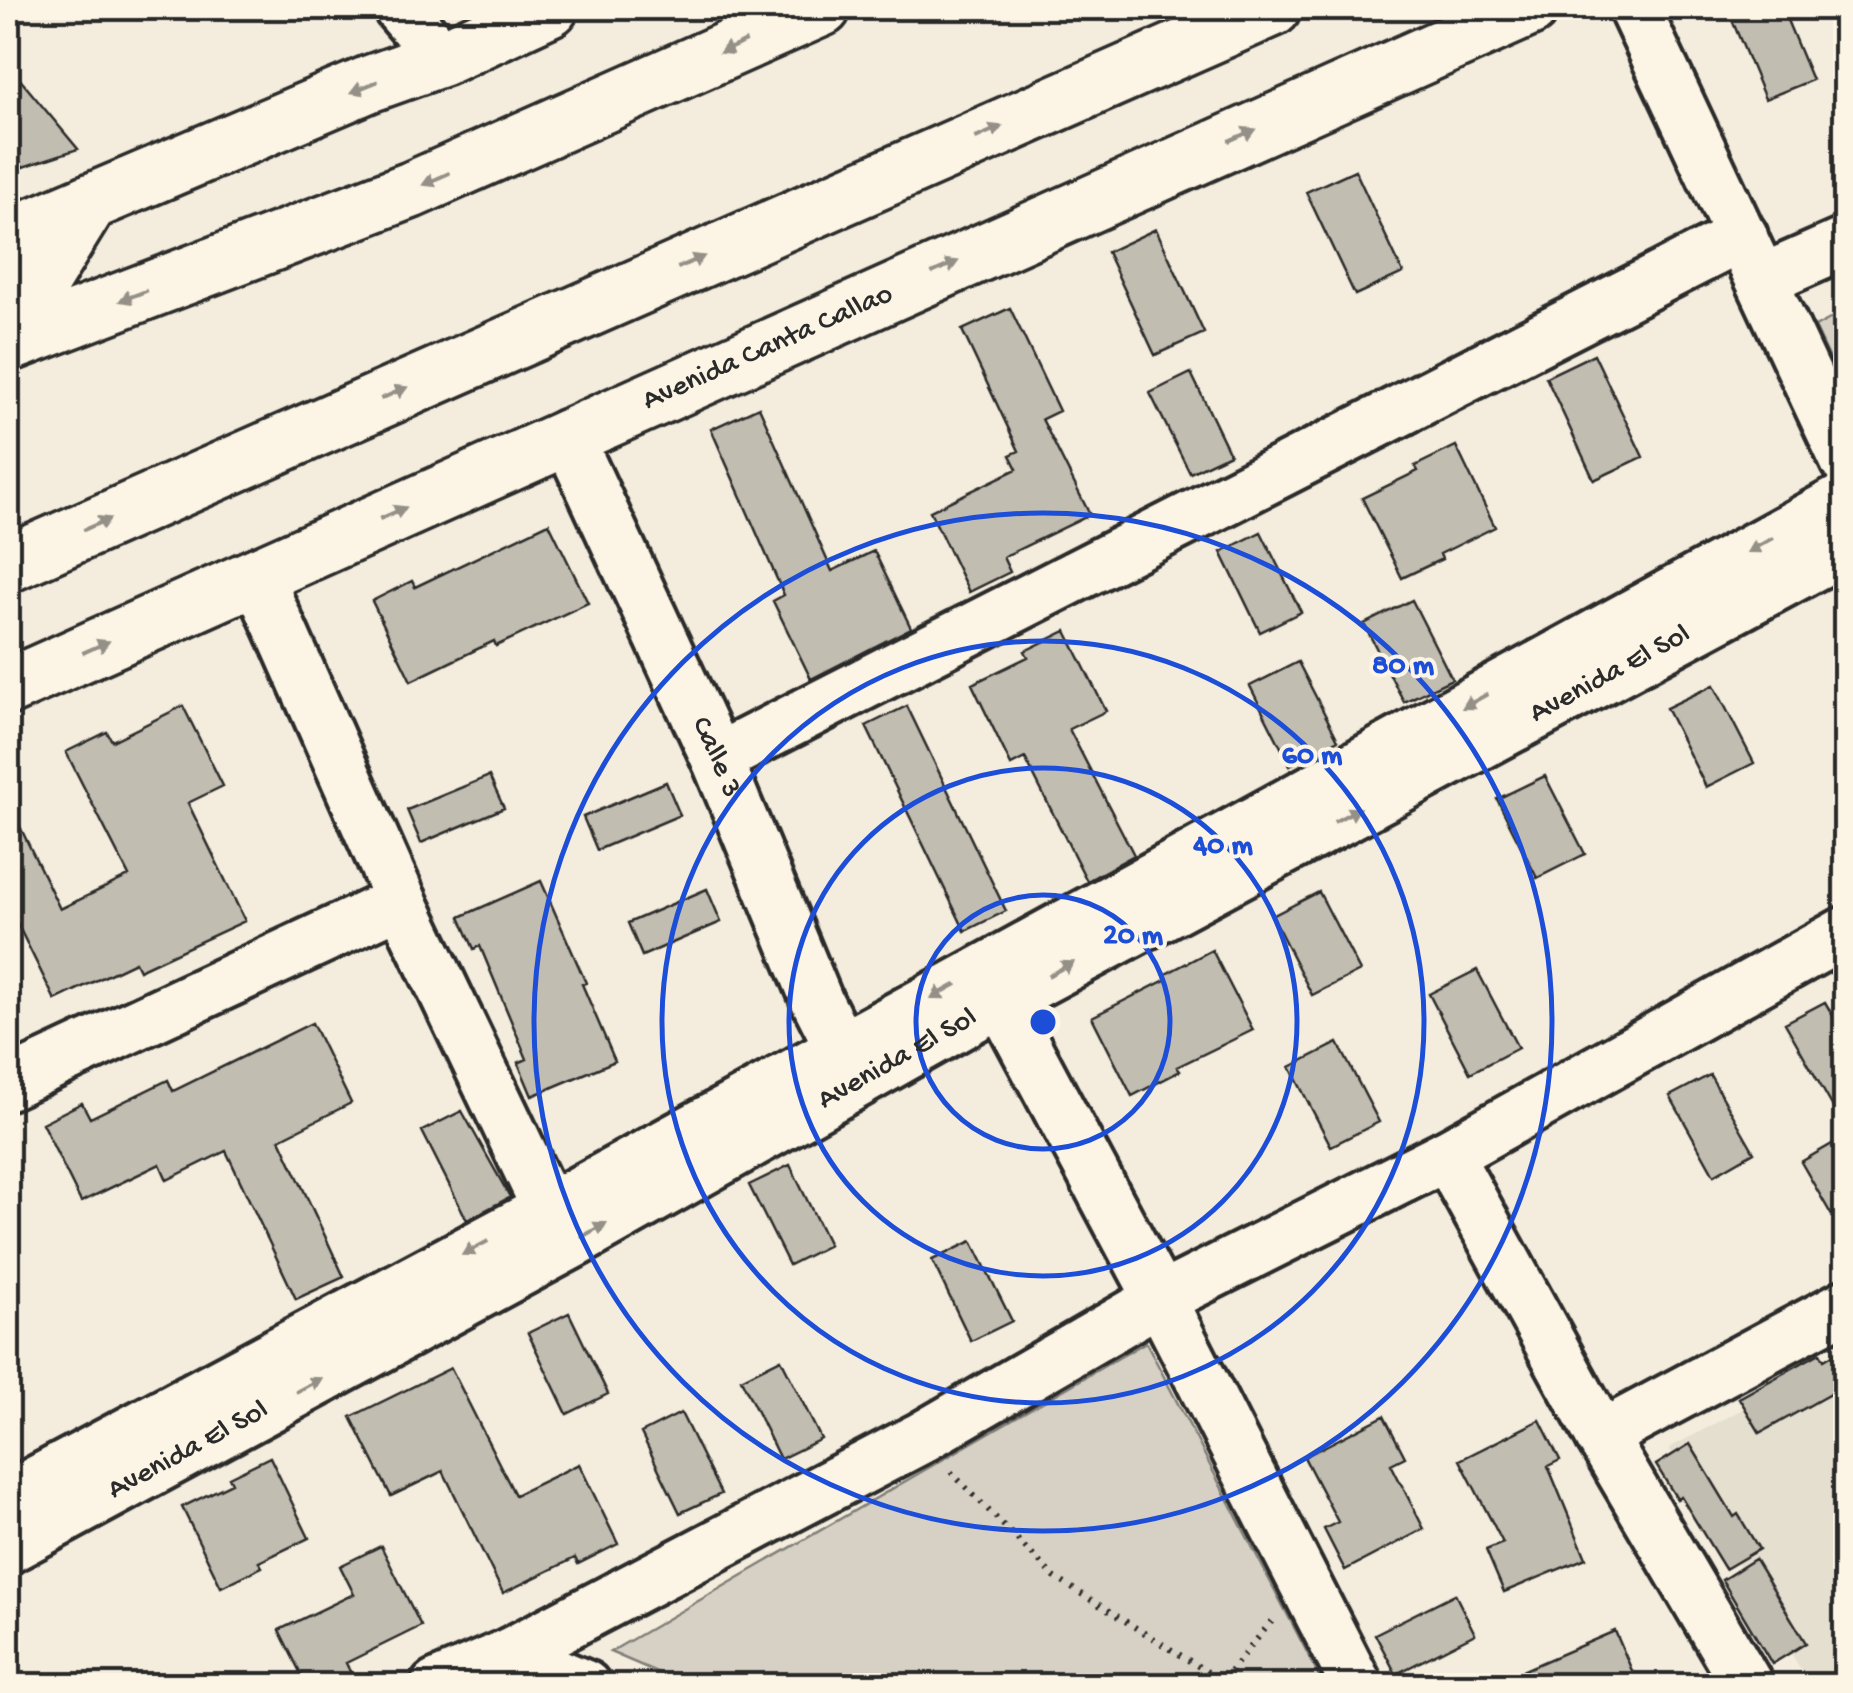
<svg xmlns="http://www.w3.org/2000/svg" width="1853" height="1693" viewBox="0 0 1853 1693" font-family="'Gochi Hand',sans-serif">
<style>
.built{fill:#e5dfd0}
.green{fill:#d6d1c4;stroke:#807e78;stroke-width:2.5}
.building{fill:#c2bdb1;stroke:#2b2b2b;stroke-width:2.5}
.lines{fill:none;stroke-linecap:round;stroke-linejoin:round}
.street-casing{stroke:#2b2b2b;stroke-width:58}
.secondary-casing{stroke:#2b2b2b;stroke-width:62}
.highway-casing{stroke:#2b2b2b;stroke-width:62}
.path{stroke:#2b2b2b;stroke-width:6;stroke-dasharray:2.5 8;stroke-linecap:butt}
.street{stroke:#fcf5e5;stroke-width:50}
.secondary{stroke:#fcf5e5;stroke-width:55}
.highway{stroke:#fcf5e5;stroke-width:55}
.oneway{fill:#949088}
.ring{fill:none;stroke:#1d4ed8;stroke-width:5}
.labels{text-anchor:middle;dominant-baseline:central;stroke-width:8;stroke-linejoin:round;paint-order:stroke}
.street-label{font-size:30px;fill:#2b2b2b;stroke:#fcf5e5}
.centre{fill:#1d4ed8;stroke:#fcf5e5;stroke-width:5}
.ring-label{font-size:30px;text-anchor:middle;font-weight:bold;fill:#1d4ed8;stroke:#fcf5e5;stroke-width:8;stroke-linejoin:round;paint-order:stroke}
</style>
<rect width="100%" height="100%" fill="#f4edde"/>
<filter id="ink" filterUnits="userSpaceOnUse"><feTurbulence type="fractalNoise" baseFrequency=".01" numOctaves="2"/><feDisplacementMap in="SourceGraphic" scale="20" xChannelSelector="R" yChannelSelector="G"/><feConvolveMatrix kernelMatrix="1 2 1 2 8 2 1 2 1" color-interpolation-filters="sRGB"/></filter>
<g filter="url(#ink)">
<path class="built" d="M1845,1355V1685H1810L1669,1448Z"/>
<path class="green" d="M1845,311V391L1815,327Z
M1146,1342L1324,1685L689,1686L610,1652Z"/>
<path class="building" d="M1727,8H1782L1812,80L1765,99Z
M8,65L78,149L20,168L8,153Z
M1355,170L1403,273L1355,295L1306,192Z
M1156,229L1204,333L1155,355L1107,252Z
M1010,308L1059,411L1042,419L1090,515L1003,557L1010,572L969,592L930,511L1017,469L1010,455L1019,451L962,330Z
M1594,354L1643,457L1594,480L1546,377Z
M1191,373L1230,454L1190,473L1150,393Z
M759,407L832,571L874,551L911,628L811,679L773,601L784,595L711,429Z
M1456,446L1495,527L1440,554L1442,559L1402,578L1362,498L1418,471L1415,466Z
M549,523L588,603L496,646L494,641L411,681L372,601L412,581L415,587Z
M1261,532L1301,612L1260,632L1221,552Z
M1412,600L1452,679L1404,702L1364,624Z
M1066,631L1106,711L1069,729L1134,855L1087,881L1025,758L1011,765L972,684L1028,657L1025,651Z
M1298,662L1338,740L1290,765L1250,686Z
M1714,685L1754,763L1706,787L1666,708Z
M183,706L223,786L188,803L245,921L139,970L135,962L55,1000L8,905V802L60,909L129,876L66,752L107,732L112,741Z
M907,706L1006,911L965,931L866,726Z
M489,776L504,808L421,843L407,810Z
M1545,776L1585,854L1537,878L1497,799Z
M666,782L680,815L597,850L583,817Z
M541,881L586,983L582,984L615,1061L532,1096L518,1063L527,1059L480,946L474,949L460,917Z
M707,889L721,922L642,956L628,923Z
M1319,892L1360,971L1312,995L1272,916Z
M1212,950L1253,1030L1177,1067L1180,1071L1132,1096L1092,1017L1167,979L1164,975Z
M1477,970L1518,1048L1470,1073L1429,994Z
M1825,1002L1846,1038V1130L1785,1023Z
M312,1023L351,1103L280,1139L344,1277L296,1299L226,1151L167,1180L160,1164L81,1202L42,1123L82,1103L90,1118L168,1080L173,1091Z
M1338,1043L1379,1122L1331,1146L1290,1067Z
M1710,1075L1754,1152L1714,1175L1670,1096Z
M462,1111L510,1197L467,1220L422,1131Z
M1846,1136V1240L1801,1162Z
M790,1165L829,1245L789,1265L749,1185Z
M972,1241L1012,1321L971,1341L932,1260Z
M569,1313L608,1394L567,1414L528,1333Z
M1846,1347V1385L1760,1433L1739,1398L1820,1353L1824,1360Z
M781,1359L821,1439L780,1459L741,1379Z
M451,1368L515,1495L579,1464L618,1544L578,1564L575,1558L503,1593L443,1471L391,1496L351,1417Z
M681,1413L721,1494L680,1513L641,1433Z
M1384,1416L1405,1457L1391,1464L1424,1529L1345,1570L1324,1529L1338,1522L1304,1457Z
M1540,1420L1560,1460L1548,1466L1586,1558L1504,1592L1486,1550L1503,1543L1460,1460Z
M1690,1444L1734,1517L1738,1514L1759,1549L1725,1569L1681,1497L1677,1499L1656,1465Z
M270,1457L309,1538L259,1562L262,1567L221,1587L182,1507L232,1483L229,1477Z
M381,1546L421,1626L346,1663L357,1686H307L279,1630L354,1594L340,1566Z
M1755,1559L1806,1643L1772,1664L1722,1580Z
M1455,1594L1475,1634L1396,1674L1375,1634Z
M1615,1631L1633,1673L1602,1686H1487Z"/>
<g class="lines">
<g class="street-casing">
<g id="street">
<path d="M399,8L442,58"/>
<path d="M1634,8L1846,461"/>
<path d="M1762,280L1846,243"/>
<path id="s1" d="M567,435L717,759L818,1003L855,1076"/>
<path d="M256,574L401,901L548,1209"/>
<path d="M717,759L1742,236"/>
<path d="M1001,1001L1160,1299L1357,1686"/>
<path d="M8,1084L401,901"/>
<path d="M1447,1155L1601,1436L1748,1686"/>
<path d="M1601,1436L1846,1305"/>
<path d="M8,1497L548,1209L1846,498"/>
<path id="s2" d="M8,1548L585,1236L1001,1001L1846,548"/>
<path d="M509,1654L585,1686"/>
<path d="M436,1686L509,1654L919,1439L1160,1299L1447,1155L1846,932"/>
</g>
</g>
<g class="secondary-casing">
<g id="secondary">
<path d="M8,237L369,84L442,58L550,8"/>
<path id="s3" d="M8,687L1530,8"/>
</g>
</g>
<g class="highway-casing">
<path id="highway" d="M8,335L90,202
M8,344L411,190L822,8
M8,564L1273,8"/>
</g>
<path class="path" d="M951,1472L1054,1577L1222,1681L1272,1621"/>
<use href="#street" class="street"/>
<use href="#secondary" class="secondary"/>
<use href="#highway" class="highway"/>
</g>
<defs><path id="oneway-solid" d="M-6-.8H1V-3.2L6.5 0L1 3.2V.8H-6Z" transform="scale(2.5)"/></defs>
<g class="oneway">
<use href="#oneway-solid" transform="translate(733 47) rotate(156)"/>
<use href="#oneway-solid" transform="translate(364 87) rotate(158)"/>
<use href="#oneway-solid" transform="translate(989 132) rotate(-24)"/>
<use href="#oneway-solid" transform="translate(1242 135) rotate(-24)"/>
<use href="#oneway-solid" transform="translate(436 179) rotate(156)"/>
<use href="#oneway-solid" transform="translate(691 262) rotate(-24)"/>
<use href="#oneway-solid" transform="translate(945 267) rotate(-24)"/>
<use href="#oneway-solid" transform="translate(133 296) rotate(159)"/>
<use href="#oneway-solid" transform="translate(394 393) rotate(-24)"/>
<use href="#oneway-solid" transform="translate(393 513) rotate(-24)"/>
<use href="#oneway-solid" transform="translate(97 524) rotate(-24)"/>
<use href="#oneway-solid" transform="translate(1760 545) rotate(151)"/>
<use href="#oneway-solid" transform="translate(96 647) rotate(-24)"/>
<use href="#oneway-solid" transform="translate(1475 701) rotate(151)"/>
<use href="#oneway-solid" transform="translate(1347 815) rotate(-28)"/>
<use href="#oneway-solid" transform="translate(1061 969) rotate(-28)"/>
<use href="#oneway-solid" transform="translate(944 991) rotate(151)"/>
<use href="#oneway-solid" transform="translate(594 1230) rotate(-30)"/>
<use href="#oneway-solid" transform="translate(475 1248) rotate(152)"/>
<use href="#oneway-solid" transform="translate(309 1385) rotate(-28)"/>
</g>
</g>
<g class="ring">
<circle cx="1043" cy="1022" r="127"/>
<circle cx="1043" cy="1022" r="254"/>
<circle cx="1043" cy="1022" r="381"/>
<circle cx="1043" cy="1022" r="509"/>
</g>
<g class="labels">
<g class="street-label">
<text stroke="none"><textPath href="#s3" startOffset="832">Avenida Canta Callao</textPath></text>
<text stroke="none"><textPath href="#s2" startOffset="1825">Avenida El Sol</textPath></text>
<text stroke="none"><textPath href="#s1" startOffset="355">Calle 3</textPath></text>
<text stroke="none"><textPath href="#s2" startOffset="1015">Avenida El Sol</textPath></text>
<text stroke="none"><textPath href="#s2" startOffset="205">Avenida El Sol</textPath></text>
</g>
</g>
<circle cx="1043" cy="1022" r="15" class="centre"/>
<g class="ring-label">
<text x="1403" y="673">80 m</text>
<text x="1312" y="763">60 m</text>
<text x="1223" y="853">40 m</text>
<text x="1133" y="943">20 m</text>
</g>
<rect width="1853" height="1693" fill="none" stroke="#fcf5e5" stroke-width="40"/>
<rect x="20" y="20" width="1813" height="1653" fill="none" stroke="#2b2b2b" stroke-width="4" filter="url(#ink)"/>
</svg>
